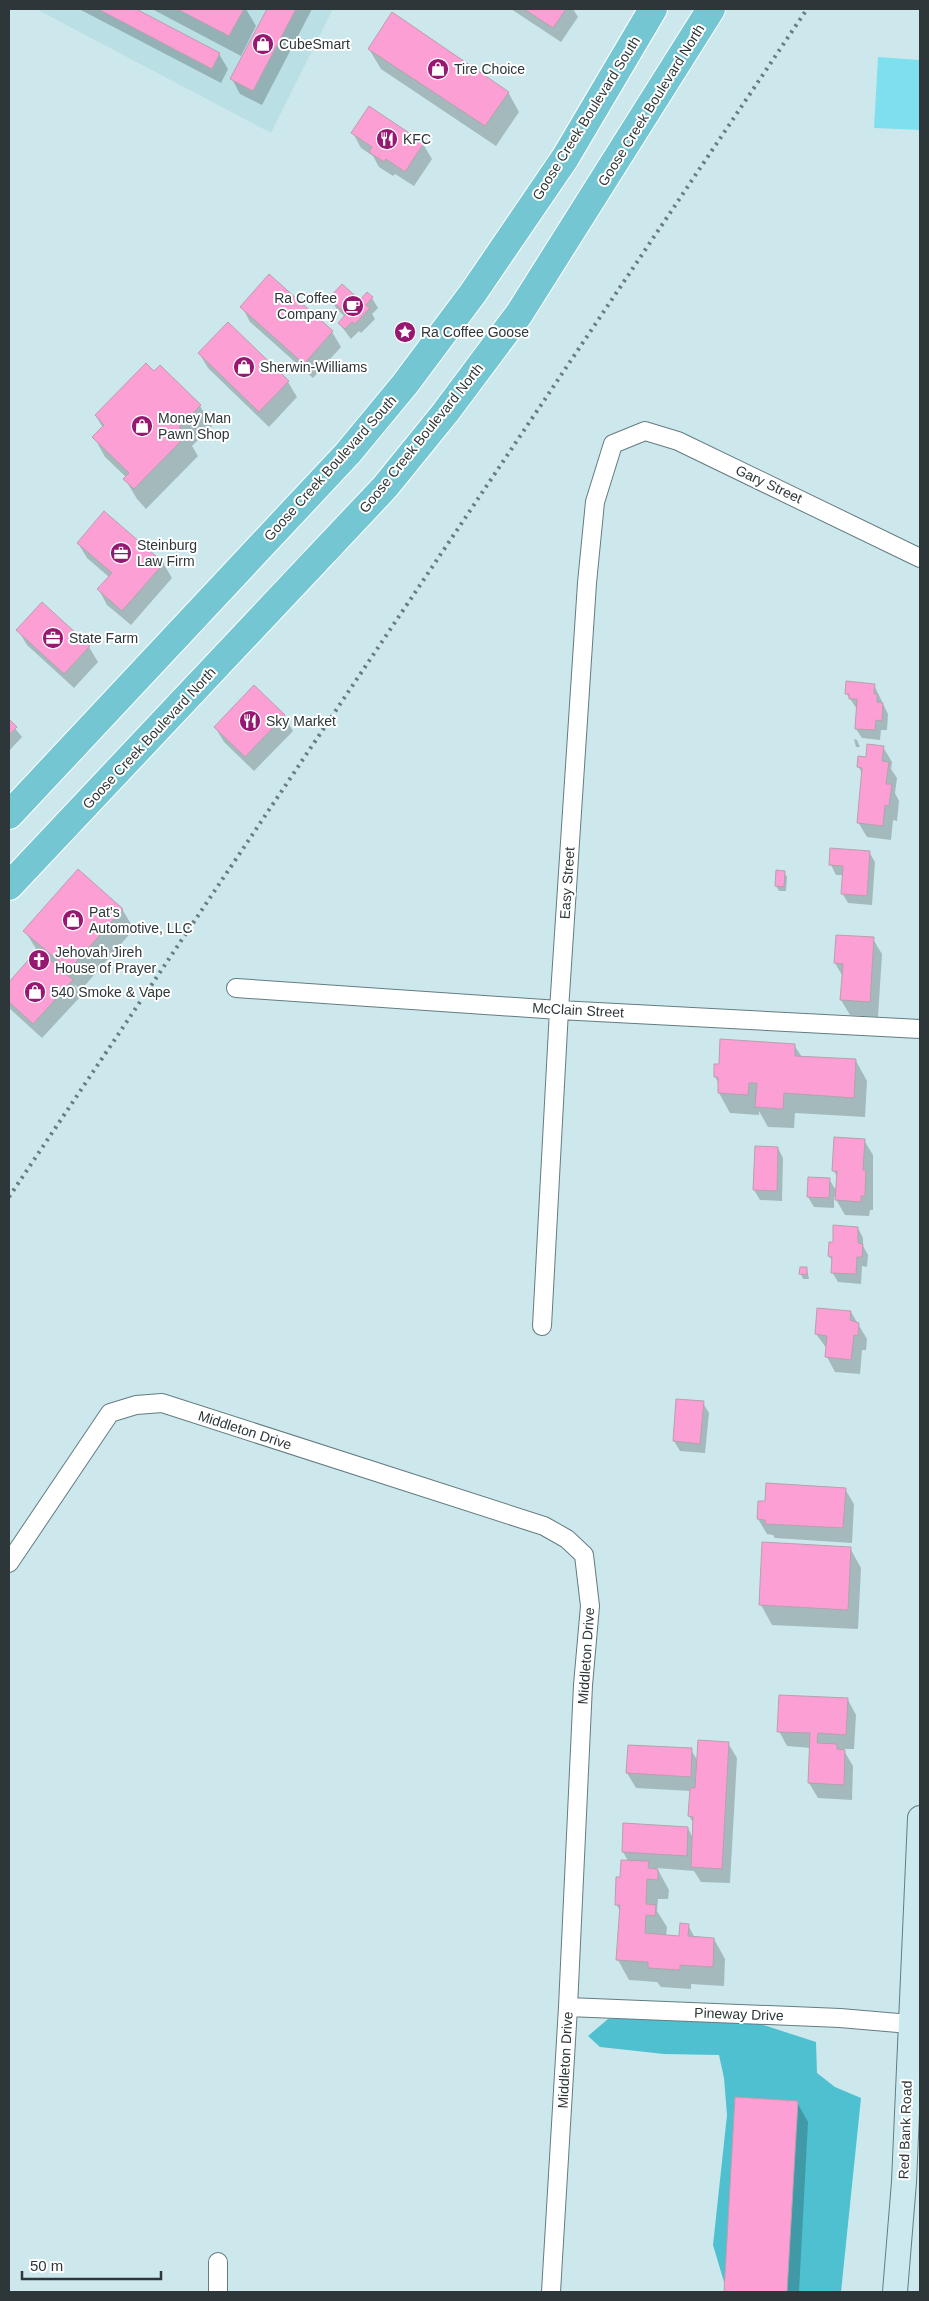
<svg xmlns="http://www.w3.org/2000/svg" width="929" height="2301" viewBox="0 0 929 2301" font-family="Helvetica,sans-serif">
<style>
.built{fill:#badfe4}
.green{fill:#7ee0ef}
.forest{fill:#4fc0d0}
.shadow{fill:#0003}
.building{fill:#fc9fd5;stroke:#b6a1ac}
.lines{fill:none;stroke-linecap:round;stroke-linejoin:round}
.minor-casing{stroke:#637c80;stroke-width:20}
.secondary-casing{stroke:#637c80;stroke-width:26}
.trunk-casing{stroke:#fff;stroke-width:30}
.minor{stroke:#fff;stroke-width:18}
.secondary{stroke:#cbe9ee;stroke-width:24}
.trunk{stroke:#74c6d2;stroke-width:28}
.rail{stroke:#6b7c7e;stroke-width:4;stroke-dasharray:2.5 5;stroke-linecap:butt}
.labels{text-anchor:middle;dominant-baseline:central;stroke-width:4;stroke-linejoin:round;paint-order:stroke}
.poi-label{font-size:14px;fill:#2d3739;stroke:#fff;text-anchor:start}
.street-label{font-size:14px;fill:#2d3739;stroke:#fff}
</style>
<rect width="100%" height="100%" fill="#cde8ec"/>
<path class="built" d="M36,9H333L271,133Z"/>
<path class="green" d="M878,57L920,60V130L874,128Z"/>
<path class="forest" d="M608,2019H745L816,2042L817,2073L835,2087L861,2098L841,2292H727L713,2245L727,2115L724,2078L719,2055L664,2054L600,2047L588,2036Z"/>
<path class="shadow" d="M79,9H133L219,54L228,69L221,83Z
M152,9H246L256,26L241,56Z
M268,9H312L262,105L240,94L232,79Z
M511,9H573L578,17L561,42Z
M369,49L508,92L519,112L496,146L381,69Z
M353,133L423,144L432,159L414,186L395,174L393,176L379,167L373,156L361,148Z
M269,276L332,332L341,347L313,378L250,322L242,307Z
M330,298L360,302L372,298L378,308L372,314L375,319L361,333L359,331L351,339L339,323L345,317L336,308Z
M228,324L288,382L297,397L269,427L208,368L199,353Z
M154,373L200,406L212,426L192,446L198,456L146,509L137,499L125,479L127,478L105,457L94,437L103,428L96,416Z
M78,543L163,563L172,578L131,625L107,605L99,590L109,577L87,558Z
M18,630L89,647L98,662L74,688L27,645Z
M874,685L888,714L887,730H881L880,740L862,738L856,729L857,709L846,693Z
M254,687L284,716L293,731L254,771L224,742L215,727Z
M9,721L22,737L9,751Z
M854,739L857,740L860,747H856Z
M883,747L892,762L891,769L897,778L895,793L899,801L897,821L893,820L891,840L867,837L858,822L863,775L858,766Z
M869,852L875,862L872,905L848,903L842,893L844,875H836L831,865Z
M784,872L787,877L786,891H779L776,886Z
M122,909L134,929L81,990L74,984L81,996L42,1038L9,1008V984L38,952L25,931Z
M873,939L882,954L878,1017L850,1015L841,1000L843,977L835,963Z
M794,1045L802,1057L856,1061L867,1081L865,1117L795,1113L794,1128L768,1127L759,1111V1115L730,1113L719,1093V1084L715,1077L720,1066Z
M864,1140L873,1155V1210H870L869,1216L845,1215L834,1196V1208L814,1207L808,1197L829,1179L837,1192L838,1178L833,1170Z
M778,1148L783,1158L782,1201L760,1200L754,1190Z
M858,1228L863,1238V1246L868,1255L867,1267L862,1266L861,1284L838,1282L832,1272L833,1262L829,1256L834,1243Z
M807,1269L809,1279H803L801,1274Z
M851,1312L867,1339L866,1350H862L860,1374L835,1372L827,1357V1349L816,1334Z
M677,1401L703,1403L709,1413L705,1453L680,1451L674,1441Z
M845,1489L854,1504L852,1543L775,1538L773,1535L767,1534L758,1519Z
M850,1548L861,1568L858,1629L772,1625L761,1605Z
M848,1700L856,1715L854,1749H843L853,1766L852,1800L818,1798L809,1783L811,1748L787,1746L779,1731Z
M728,1743L737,1758L730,1883L701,1882L694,1871L657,1868L669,1890L668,1899H658L657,1911L667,1927L666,1936L680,1937L688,1925L695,1938L714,1939L725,1959L724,1986L691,1984V1989L661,1987L657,1982L629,1980L618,1960L621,1912L616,1904L621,1879L628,1861L623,1852L688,1828L693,1838L694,1824L689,1816L691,1791L636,1788L627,1773L691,1750L698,1761Z
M737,2099L797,2102L808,2122L799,2292H726Z"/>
<path class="building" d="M98,9H136L220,53L212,69Z
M177,9H244L229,36Z
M267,9H296L253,91L230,79Z
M524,9H566L553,28Z
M392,12L509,92L485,126L368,49Z
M369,106L424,143L405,172L386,159L384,162L369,152L372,147L351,133Z
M269,274L333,331L304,364L240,307Z
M342,284L360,300L367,292L373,297L366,305L370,308L355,324L352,322L345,329L338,323L346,314L329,298Z
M228,322L289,381L259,412L198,353Z
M146,363L154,371L160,365L201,405L179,427L187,435L134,489L123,479L129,473L92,437L104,425L95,415Z
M104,511L164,563L122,611L97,589L112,573L77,543Z
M42,602L90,646L64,674L16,630Z
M846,681L875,684L874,694H877V702L883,703L882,721L876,720L875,730L855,729L857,699H849V694H845Z
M254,685L285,715L245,757L214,727Z
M9,719L17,727L9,735Z
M867,744L884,746L882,761L889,762L886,784H892L889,806L885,805L883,826L857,823L862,768L857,767L858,756L866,757Z
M830,848L870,851L867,896L841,894L843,866L829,865Z
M78,869L123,909L69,970L23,931Z
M776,870L785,871L784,887L775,886Z
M836,935L874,937L870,1002L840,1000L843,964L834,963Z
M38,949L73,980L33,1024L9,1002V982Z
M720,1039L795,1044V1056L856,1059L854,1098L784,1093L783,1109L755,1107L757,1083H749L748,1095L718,1093V1077H714V1064H719Z
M834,1137L865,1139L863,1170H866L865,1196H861V1202L835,1200L837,1171H832Z
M755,1146L778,1147L777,1191L753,1190Z
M808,1177L830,1178L829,1198L807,1197Z
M833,1225L858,1227V1243L863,1244L862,1257H857L856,1274L831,1273L832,1257L828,1256L829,1242H833Z
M800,1267H807V1275L799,1274Z
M817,1308L851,1311L850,1320L859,1323L858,1336L854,1335L851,1360L825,1357L827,1336L815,1334Z
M676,1399L704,1401L700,1444L673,1441Z
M766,1483L846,1488L843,1528L765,1524V1520L757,1519L758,1501H765Z
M762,1542L851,1547L848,1610L759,1605Z
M779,1695L848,1698L846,1735L818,1733L817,1743L837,1744V1749L845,1750L844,1785L808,1783L810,1733L777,1732Z
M698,1740L729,1742L722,1869L691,1867L693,1817L688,1816L690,1788H695Z
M628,1745L692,1748L691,1777L626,1773Z
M623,1823L688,1827L687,1856L622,1852Z
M621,1860L649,1861L648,1868L658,1869V1880L647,1879L646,1904L656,1905L655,1916L646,1915L645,1933L679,1936L680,1923L689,1924L688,1936L714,1938L713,1967L680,1965V1970L648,1968V1962L616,1960L620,1905H615L616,1877H620Z
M735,2097L798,2101L787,2292H724Z"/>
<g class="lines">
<g class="minor-casing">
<path id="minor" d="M236,988L559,1010L920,1029
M542,1326L559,1010L587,583L595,502L613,444L645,431L678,441L920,558
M9,1563L110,1413L136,1405L162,1403L544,1526L567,1539L584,1555L590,1606L583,1685L568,2007L551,2292
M568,2007L840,2018L910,2024
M218,2292V2262"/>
</g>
<g class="secondary-casing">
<path id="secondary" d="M895,2292L904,2182L920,1818"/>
</g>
<g class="trunk-casing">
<path id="trunk" d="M9,815L348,453L405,384L473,293L565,158L653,9
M9,886L385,487L445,413L519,314L711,9"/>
</g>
<use href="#minor" class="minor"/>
<use href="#secondary" class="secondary"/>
<use href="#trunk" class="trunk"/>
<path class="rail" d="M9,1197L807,9"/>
</g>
<defs>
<g id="shop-disc" transform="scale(1.125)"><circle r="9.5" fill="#971870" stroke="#fff"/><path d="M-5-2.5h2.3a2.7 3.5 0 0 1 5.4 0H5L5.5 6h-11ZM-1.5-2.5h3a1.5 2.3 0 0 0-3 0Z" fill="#fff"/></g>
<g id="restaurant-disc" transform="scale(1.125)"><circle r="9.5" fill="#971870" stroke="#fff"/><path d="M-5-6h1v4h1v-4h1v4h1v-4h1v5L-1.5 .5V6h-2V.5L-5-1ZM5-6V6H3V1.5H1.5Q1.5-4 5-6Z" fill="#fff"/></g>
<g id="cafe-disc" transform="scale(1.125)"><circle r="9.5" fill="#971870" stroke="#fff"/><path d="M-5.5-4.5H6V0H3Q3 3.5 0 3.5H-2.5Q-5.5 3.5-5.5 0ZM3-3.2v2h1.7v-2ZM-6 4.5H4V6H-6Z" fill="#fff"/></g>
<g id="sight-disc" transform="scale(1.125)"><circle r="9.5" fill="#971870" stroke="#fff"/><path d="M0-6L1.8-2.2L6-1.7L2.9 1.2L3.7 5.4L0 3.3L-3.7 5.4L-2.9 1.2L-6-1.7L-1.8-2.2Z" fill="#fff"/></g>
<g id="office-disc" transform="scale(1.125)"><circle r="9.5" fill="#971870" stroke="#fff"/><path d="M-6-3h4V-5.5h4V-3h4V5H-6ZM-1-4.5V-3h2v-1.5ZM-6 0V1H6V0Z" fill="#fff"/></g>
<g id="church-disc" transform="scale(1.125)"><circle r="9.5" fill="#971870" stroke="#fff"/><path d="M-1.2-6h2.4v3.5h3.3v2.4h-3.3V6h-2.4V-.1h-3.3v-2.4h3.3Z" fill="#fff"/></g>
</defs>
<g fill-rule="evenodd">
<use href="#shop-disc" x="263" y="44"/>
<use href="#shop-disc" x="438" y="69"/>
<use href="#restaurant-disc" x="387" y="139"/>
<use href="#cafe-disc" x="353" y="306"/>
<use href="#sight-disc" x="405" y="332"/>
<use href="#shop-disc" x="244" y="367"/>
<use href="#shop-disc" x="142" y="426"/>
<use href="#office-disc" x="121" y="553"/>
<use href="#office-disc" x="53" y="638"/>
<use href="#restaurant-disc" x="250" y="721"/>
<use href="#shop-disc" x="73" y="920"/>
<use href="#church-disc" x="39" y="960"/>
<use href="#shop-disc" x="35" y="992"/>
</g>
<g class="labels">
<g class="poi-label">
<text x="279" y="44">CubeSmart</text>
<text x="454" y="69">Tire Choice</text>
<text x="403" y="139">KFC</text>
<text x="337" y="298" text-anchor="end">Ra Coffee<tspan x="337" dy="16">Company</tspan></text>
<text x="421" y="332">Ra Coffee Goose</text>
<text x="260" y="367">Sherwin-Williams</text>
<text x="158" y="418">Money Man<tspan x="158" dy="16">Pawn Shop</tspan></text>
<text x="137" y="545">Steinburg<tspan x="137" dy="16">Law Firm</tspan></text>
<text x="69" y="638">State Farm</text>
<text x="266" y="721">Sky Market</text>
<text x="89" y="912">Pat's<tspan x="89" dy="16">Automotive, LLC</tspan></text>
<text x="55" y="952">Jehovah Jireh<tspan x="55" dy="16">House of Prayer</tspan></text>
<text x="51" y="992">540 Smoke &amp; Vape</text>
</g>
<g class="street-label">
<text transform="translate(651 105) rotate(-58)">Goose Creek Boulevard North</text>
<text transform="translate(586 118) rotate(-58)">Goose Creek Boulevard South</text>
<text transform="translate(421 438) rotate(-51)">Goose Creek Boulevard North</text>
<text transform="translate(330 468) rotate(-48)">Goose Creek Boulevard South</text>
<text transform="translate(769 484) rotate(25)">Gary Street</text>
<text transform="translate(149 738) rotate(-47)">Goose Creek Boulevard North</text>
<text transform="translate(567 883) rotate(-86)">Easy Street</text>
<text transform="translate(578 1010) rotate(3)">McClain Street</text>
<text transform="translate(245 1430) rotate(18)">Middleton Drive</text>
<text transform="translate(586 1656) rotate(-86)">Middleton Drive</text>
<text transform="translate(739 2014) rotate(2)">Pineway Drive</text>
<text transform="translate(565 2060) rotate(-87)">Middleton Drive</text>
<text transform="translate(905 2130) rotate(-88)">Red Bank Road</text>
</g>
</g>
<rect width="929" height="2301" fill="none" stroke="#2d3739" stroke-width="20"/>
<path d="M22 2271v8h139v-8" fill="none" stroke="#2d3739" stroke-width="2.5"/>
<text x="30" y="2271" font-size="15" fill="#2d3739" stroke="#ffffff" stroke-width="4" paint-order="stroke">50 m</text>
</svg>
